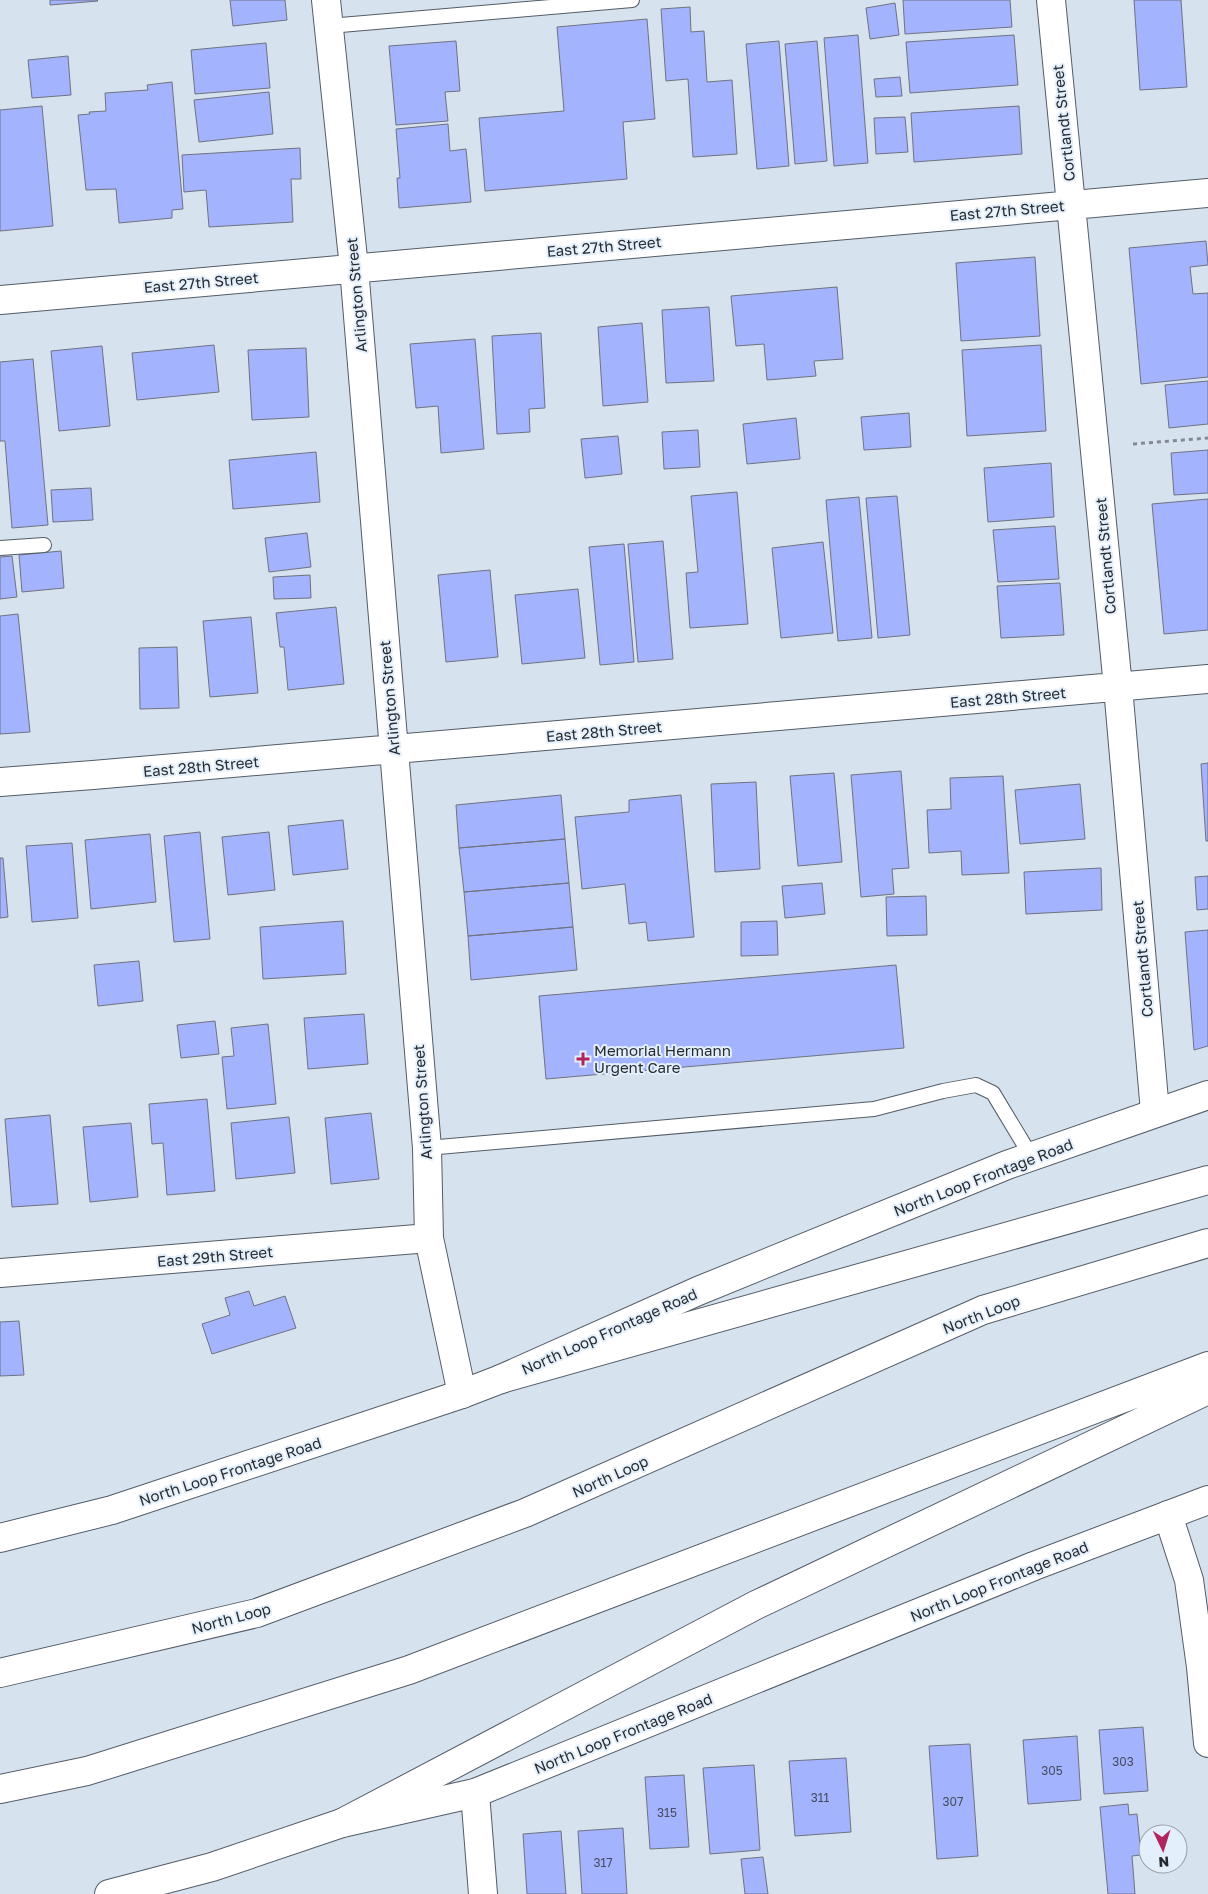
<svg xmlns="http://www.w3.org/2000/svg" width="1208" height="1894" viewBox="0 0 1208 1894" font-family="'Golos Text',sans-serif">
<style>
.building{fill:#a3b3fd;stroke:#6f7280}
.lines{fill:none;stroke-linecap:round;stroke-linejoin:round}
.service-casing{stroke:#535c67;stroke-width:16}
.minor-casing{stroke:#535c67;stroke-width:30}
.secondary-casing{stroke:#535c67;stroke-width:30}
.motorway-casing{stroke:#535c67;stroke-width:30}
.path{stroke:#838a93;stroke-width:3;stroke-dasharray:4 4;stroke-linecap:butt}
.service{stroke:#fff;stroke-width:14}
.minor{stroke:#fff;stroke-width:28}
.secondary{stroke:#fff;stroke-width:28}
.motorway{stroke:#fff;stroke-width:28}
.poi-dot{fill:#b1245d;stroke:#e4effc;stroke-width:2}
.labels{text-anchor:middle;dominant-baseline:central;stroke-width:4;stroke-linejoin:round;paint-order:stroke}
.number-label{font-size:12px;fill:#464d63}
.street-label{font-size:15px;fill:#272b30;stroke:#e4effc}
.poi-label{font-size:15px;fill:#272b30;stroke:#e4effc;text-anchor:start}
</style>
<rect width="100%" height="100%" fill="#d7e2ef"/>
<path class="building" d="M50,0H97L98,1L50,5Z
M230,0H285L287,20L233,26Z
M903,0H1010L1012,27L905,34Z
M1134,0H1181L1187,87L1140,90Z
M895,3L899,35L870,39L866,8Z
M690,7L691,32L704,31L707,82L732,80L737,154L693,157L688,79L666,81L661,9Z
M647,19L655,119L623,122L627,179L485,191L479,118L564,111L557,27Z
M858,35L868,163L834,166L824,38Z
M1014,35L1018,85L910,93L906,42Z
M456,41L460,91L445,92L448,121L396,125L389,46Z
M779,41L789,166L757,169L746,44Z
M817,41L827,161L795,164L785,44Z
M266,43L270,88L195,94L191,50Z
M68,56L71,95L32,98L28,60Z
M900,77L902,96L876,97L874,79Z
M172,82L183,209L172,210V218L119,223L116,189L86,190L78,115L90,114L89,112L106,111L105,93L148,90L147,85Z
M269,92L273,134L199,142L194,100Z
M42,106L53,226L0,231V110Z
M1019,106L1022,154L914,162L911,113Z
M905,117L908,152L876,154L874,118Z
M448,124L450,151L466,149L471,202L399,208L397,178H400L396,129Z
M300,148L301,179H291L293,222L209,227L206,190L184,192L182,155Z
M1206,241L1208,265L1190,267L1193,294L1208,293V377L1141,384L1129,248Z
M1035,257L1040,336L961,341L956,263Z
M837,287L843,359L814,361L816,376L767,380L764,344L736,346L731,296Z
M709,307L714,381L666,383L662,310Z
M642,323L648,402L603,406L598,327Z
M541,333L545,408L529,409L530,432L497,434L492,336Z
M475,339L484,449L441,453L438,406L416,408L410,344Z
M214,345L219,392L137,400L132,353Z
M1041,345L1046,431L967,436L962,350Z
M102,346L110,426L59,431L51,351Z
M306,348L309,417L252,420L248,350Z
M33,359L48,525L12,528L5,441H0V362Z
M1208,381V424L1169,428L1165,385Z
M909,413L911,447L864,450L861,417Z
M796,418L800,459L747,464L743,424Z
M698,430L700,467L664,469L662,432Z
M618,436L622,474L585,478L581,439Z
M1208,450V493L1174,495L1171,453Z
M316,452L320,502L233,509L229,460Z
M1051,463L1054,517L988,522L984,468Z
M91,488L93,520L53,522L51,490Z
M737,492L748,624L690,628L686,573L698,572L691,496Z
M897,496L910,635L878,638L866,498Z
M859,497L872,638L838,641L826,500Z
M1208,499V630L1164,634L1152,504Z
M1055,526L1059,579L998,582L993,530Z
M307,533L311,567L269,572L265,538Z
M663,541L673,659L638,662L628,544Z
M823,542L833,633L781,638L772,548Z
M624,544L634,662L600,665L589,547Z
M61,551L64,588L22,592L19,555Z
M12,556L17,597L0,599V557Z
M490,570L498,657L446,662L438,575Z
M310,575L311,598L274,599L273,577Z
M1060,583L1064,635L1001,638L997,586Z
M578,589L585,658L522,664L515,595Z
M336,607L344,684L288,690L284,647H280L276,613Z
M18,614L30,732L0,734V616Z
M251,617L258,693L210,697L203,621Z
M177,647L179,708L140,709L139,648Z
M1208,763V841H1206L1201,764Z
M901,771L909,868L892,869L894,894L861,897L851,775Z
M834,773L842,862L798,866L790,776Z
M1003,776L1009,873L962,875L961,851L929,853L927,810L951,809L950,778Z
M756,782L760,869L715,872L711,784Z
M1080,784L1085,839L1020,844L1015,790Z
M561,795L565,839L459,848L456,805Z
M681,795L694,937L648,941L646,922L629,924L625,884L582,889L575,817L629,812V800Z
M343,820L348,869L293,875L288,826Z
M200,832L210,939L174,942L164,836Z
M269,832L275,890L228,895L222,837Z
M150,834L156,902L91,909L85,840Z
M565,839L569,883L464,892L459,848Z
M72,843L78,918L32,922L26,846Z
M0,858H3L8,917L0,918Z
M1101,868L1102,910L1026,914L1024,872Z
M1208,876V909L1197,910L1195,877Z
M569,883L573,927L468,936L464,892Z
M822,883L825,914L785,918L782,886Z
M926,896L927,935L887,936L886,897Z
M343,921L346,974L263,979L260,927Z
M777,921L778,955L741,956V922Z
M573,927L577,970L471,980L468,936Z
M1208,930V1046L1194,1050L1185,932Z
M139,961L143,1001L98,1006L94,965Z
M896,965L904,1048L546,1079L539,996Z
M364,1014L368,1064L308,1069L304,1018Z
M215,1021L219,1054L181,1058L177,1025Z
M268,1024L276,1104L227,1109L222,1057L234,1056L231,1028Z
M207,1099L215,1191L167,1195L163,1143L152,1144L149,1104Z
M371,1113L379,1179L331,1184L325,1118Z
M50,1115L58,1204L12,1207L5,1119Z
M289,1117L295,1173L236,1179L231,1123Z
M131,1123L138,1197L90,1202L83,1127Z
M249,1291L254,1306L285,1296L296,1328L212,1354L202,1324L230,1315L225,1298Z
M19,1321L24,1375L0,1376V1322Z
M1143,1727L1148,1791L1104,1794L1099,1730Z
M1077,1736L1081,1800L1028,1804L1023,1740Z
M970,1744L978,1856L937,1859L929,1746Z
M846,1758L851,1832L795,1836L789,1761Z
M754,1765L760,1850L710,1854L703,1768Z
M684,1775L689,1847L650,1849L645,1777Z
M1128,1804L1129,1815L1137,1814L1141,1855L1132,1856L1135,1894H1108L1100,1807Z
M623,1828L627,1894H582L578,1831Z
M561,1831L566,1894H527L523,1834Z
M763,1857L768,1894H745L741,1859Z"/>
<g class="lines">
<g class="service-casing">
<path id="service" d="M329,26L632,0
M0,548L44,545
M427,1148L874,1109L943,1091L976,1085L993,1093L1031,1156"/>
</g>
<g class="minor-casing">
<path id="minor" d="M326,0L354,268L427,1148L429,1238L462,1394
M1051,0L1118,687L1155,1112
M0,300L1208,193
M0,782L93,775L1208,679
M0,1273L429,1238
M1168,1515L1189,1580L1201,1667L1208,1743
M475,1793L483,1894"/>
</g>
<g class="secondary-casing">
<path id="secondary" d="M0,1538L112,1510L462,1394L501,1379L698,1291L1007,1165L1208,1095
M109,1894L212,1867L342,1823L475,1793L1034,1566L1208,1500"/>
</g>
<g class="motorway-casing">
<path id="motorway" d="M501,1379L1208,1180
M0,1673L257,1613L525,1513L983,1310L1208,1243
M0,1789L87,1771L409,1670L1208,1366
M342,1823L756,1605L1208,1390"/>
</g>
<path class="path" d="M1133,444L1208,438"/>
<use href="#service" class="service"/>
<use href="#minor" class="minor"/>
<use href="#secondary" class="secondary"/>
<use href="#motorway" class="motorway"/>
</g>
<path class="poi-dot" d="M580.5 1051.5h5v5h5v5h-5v5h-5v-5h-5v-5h5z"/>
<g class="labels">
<g class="number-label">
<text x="1123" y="1761">303</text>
<text x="1052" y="1770">305</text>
<text x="820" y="1797">311</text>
<text x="953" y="1801">307</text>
<text x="667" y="1812">315</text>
<text x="603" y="1862">317</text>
</g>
<g class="street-label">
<text transform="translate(1063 123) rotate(-96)">Cortlandt Street</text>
<text transform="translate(1007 210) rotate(-5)">East 27th Street</text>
<text transform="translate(604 246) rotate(-5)">East 27th Street</text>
<text transform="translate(201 282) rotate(-5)">East 27th Street</text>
<text transform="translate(356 295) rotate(-95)">Arlington Street</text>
<text transform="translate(1105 556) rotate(-95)">Cortlandt Street</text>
<text transform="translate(1008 697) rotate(-5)">East 28th Street</text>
<text transform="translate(389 698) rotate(-95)">Arlington Street</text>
<text transform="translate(604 731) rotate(-5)">East 28th Street</text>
<text transform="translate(201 766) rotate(-5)">East 28th Street</text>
<text transform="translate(1142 959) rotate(-95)">Cortlandt Street</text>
<text transform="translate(422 1102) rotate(-94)">Arlington Street</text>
<text transform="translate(983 1177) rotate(-21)">North Loop Frontage Road</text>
<text transform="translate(215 1256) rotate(-5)">East 29th Street</text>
<text transform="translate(981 1314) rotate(-21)">North Loop</text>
<text transform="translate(609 1331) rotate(-24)">North Loop Frontage Road</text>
<text transform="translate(230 1471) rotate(-18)">North Loop Frontage Road</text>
<text transform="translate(610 1476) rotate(-24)">North Loop</text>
<text transform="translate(999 1581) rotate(-22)">North Loop Frontage Road</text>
<text transform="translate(231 1618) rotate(-15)">North Loop</text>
<text transform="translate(623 1733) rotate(-22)">North Loop Frontage Road</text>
</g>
<g class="poi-label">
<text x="594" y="1050">Memorial Hermann<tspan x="594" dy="17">Urgent Care</tspan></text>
</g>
</g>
<g transform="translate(1163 1849) rotate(176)"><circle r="24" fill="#e4effc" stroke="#98a1aa"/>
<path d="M0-4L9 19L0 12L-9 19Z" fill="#b1245d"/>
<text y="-8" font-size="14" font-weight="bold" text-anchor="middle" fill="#272b30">N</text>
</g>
</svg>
